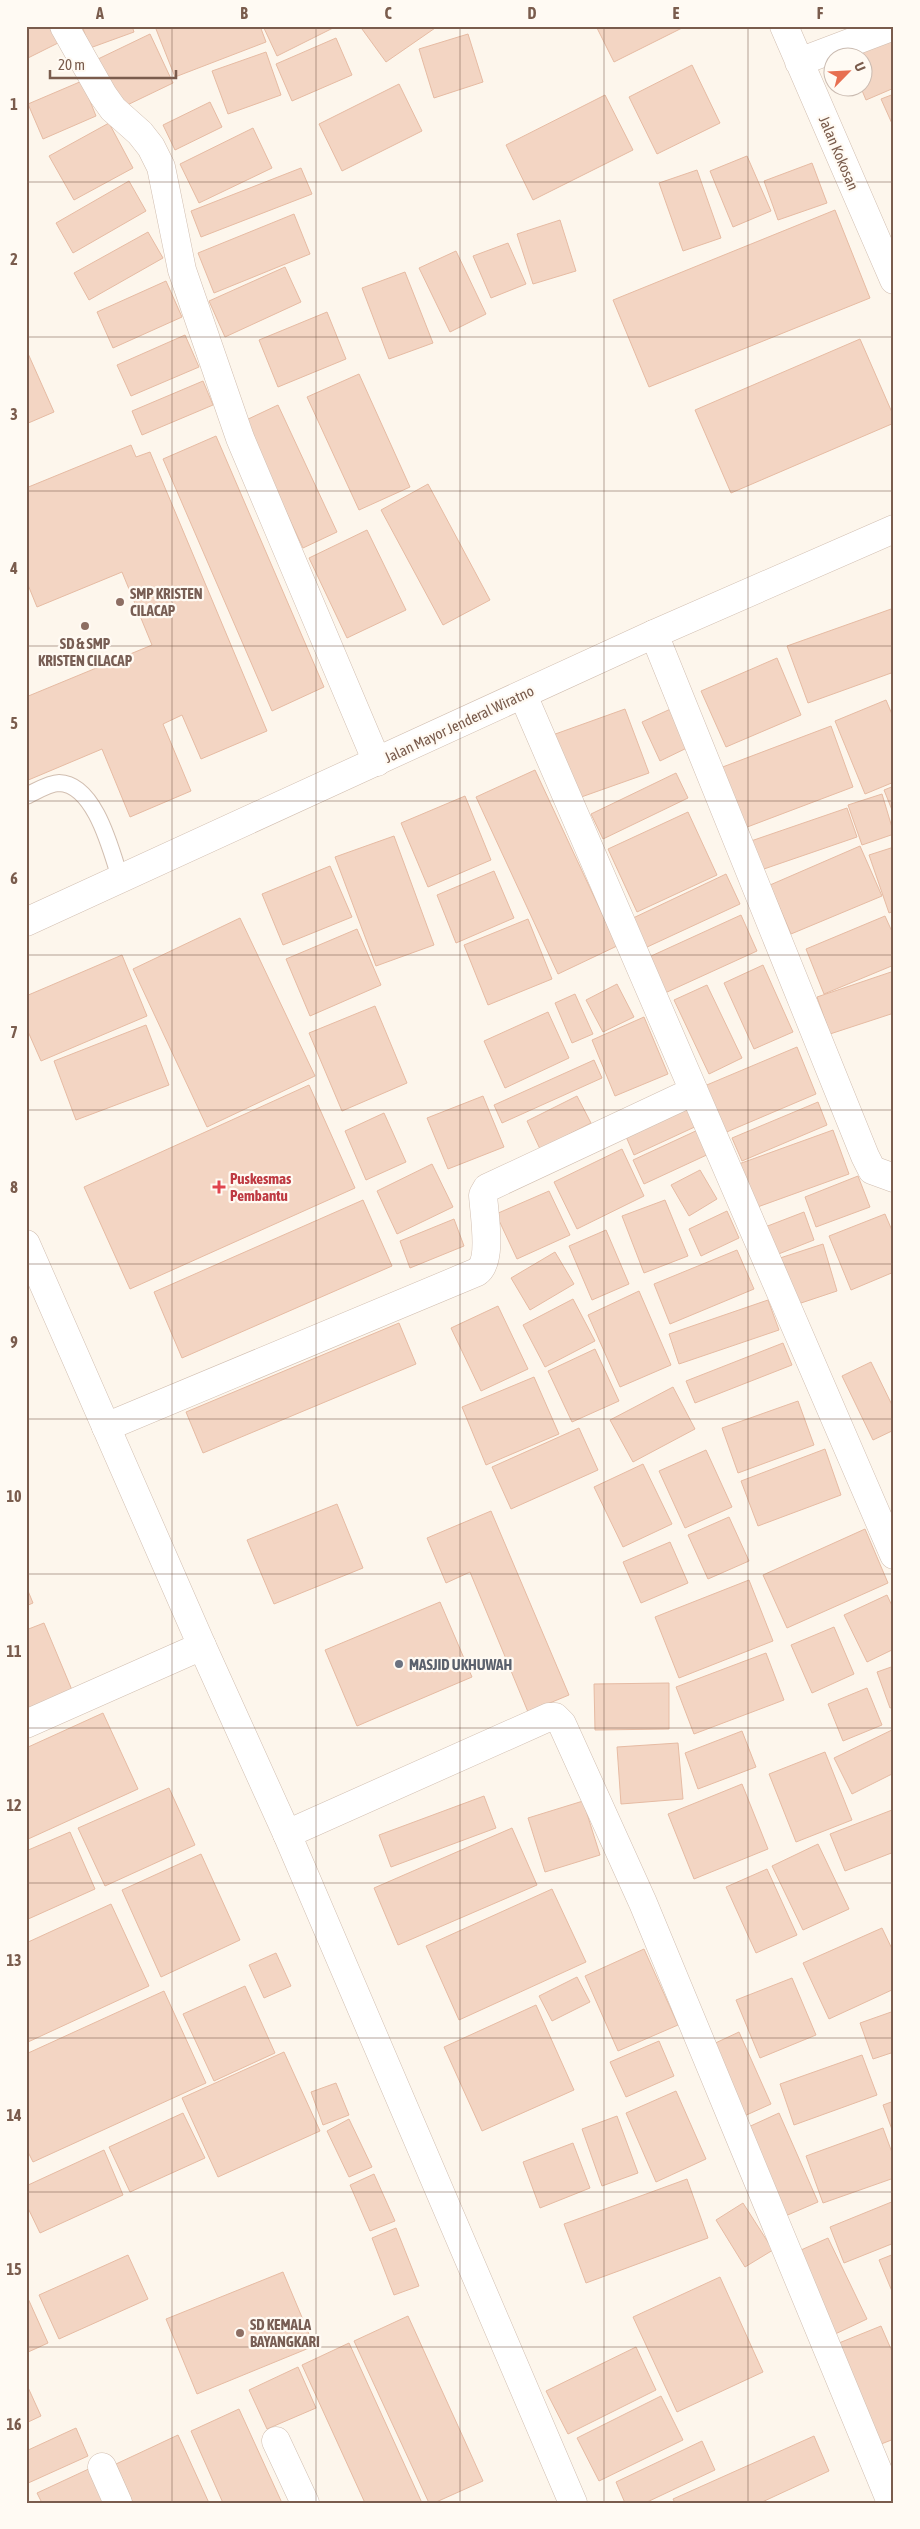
<svg xmlns="http://www.w3.org/2000/svg" width="920" height="2529" viewBox="0 0 920 2529" font-family="'Asap Condensed',sans-serif">
<style>
.building{fill:#f3d5c3;stroke:#e6bba3}
.lines{fill:none;stroke-linecap:round;stroke-linejoin:round}
.service-casing{stroke:#d1beb0;stroke-width:18}
.minor-casing{stroke:#d1beb0;stroke-width:29}
.tertiary-casing{stroke:#d1beb0;stroke-width:29}
.service{stroke:#fff;stroke-width:16}
.minor{stroke:#fff;stroke-width:28}
.tertiary{stroke:#fff;stroke-width:28}
.grid{fill:none;stroke:#7a5c4d;stroke-width:1;stroke-opacity:0.55}
.education-dot{fill:#8d6e63;stroke:#fffaf3;stroke-width:2}
.health-dot{fill:#e0444e;stroke:#fffaf3;stroke-width:2}
.worship-dot{fill:#6b7280;stroke:#fffaf3;stroke-width:2}
.labels{text-anchor:middle;dominant-baseline:central;stroke-width:4.5;stroke-linejoin:round;paint-order:stroke}
.street-label{font-size:15px;fill:#7a5c4d;stroke:#fffaf3}
.education-label{font-size:15px;font-weight:bold;fill:#785e54;stroke:#fffaf3;text-anchor:start}
.health-label{font-size:15px;font-weight:bold;fill:#be3a42;stroke:#fffaf3;text-anchor:start}
.worship-label{font-size:15px;font-weight:bold;fill:#5b616d;stroke:#fffaf3;text-anchor:start}
.neatline{fill:none;stroke:#7a5c4d;stroke-width:2}
.grid-label{font-size:16px;text-anchor:middle;font-weight:bold;fill:#7a5c4d}
</style>
<rect width="100%" height="100%" fill="#fdf6ec"/>
<path class="building" d="M26,26H52L60,42L26,59Z
M82,26H132L134,32L90,48Z
M164,26H260L266,42L175,77L156,29Z
M263,26H337L277,56Z
M366,26H438L386,62L362,29Z
M596,26H686L614,62Z
M894,33V88L866,100L861,88L862,58H849Z
M150,34L173,83L121,108L98,59Z
M468,34L483,82L434,98L419,49Z
M336,38L352,75L292,101L276,64Z
M266,52L281,95L228,114L212,71Z
M692,65L720,123L657,154L629,97Z
M82,81L96,116L43,139L28,104Z
M399,84L422,131L342,171L319,124Z
M894,94V128L881,99Z
M605,95L633,150L533,200L506,145Z
M210,102L222,127L175,150L163,125Z
M109,123L133,168L74,200L49,156Z
M253,128L272,168L199,203L180,164Z
M747,156L771,211L733,227L710,171Z
M812,163L827,203L778,220L764,181Z
M301,168L312,194L201,237L191,211Z
M697,170L721,238L683,251L659,183Z
M129,181L146,211L73,253L56,223Z
M835,210L870,298L649,387L613,300Z
M294,214L310,254L214,293L198,253Z
M560,220L576,271L533,284L517,234Z
M148,232L163,258L89,300L74,273Z
M508,243L526,284L491,298L473,256Z
M456,251L486,314L450,332L419,268Z
M285,267L301,302L225,337L209,301Z
M405,272L433,343L389,359L362,288Z
M166,281L182,317L113,348L97,312Z
M327,312L346,359L278,387L259,340Z
M185,335L199,367L131,396L117,365Z
M860,339L894,417V423L731,493L695,410Z
M26,349L54,412L26,424Z
M359,374L410,487L359,510L307,397Z
M203,381L213,405L142,435L132,411Z
M278,405L337,532L303,548L244,421Z
M216,436L324,687L272,711L163,459Z
M131,445L136,457L150,452L267,731L201,759L182,715L163,724L191,791L130,817L102,749L26,781V697L152,645L122,572L37,607L26,580V488Z
M428,484L490,600L443,625L381,510Z
M367,530L406,610L347,638L309,558Z
M894,608V672L808,703L787,646Z
M777,658L801,715L726,747L701,691Z
M886,700L894,719V782L865,794L835,721Z
M675,707L693,745L660,761L642,722Z
M625,709L649,773L570,801L547,737Z
M831,726L853,787L742,829L720,768Z
M535,770L617,946L558,974L476,797Z
M676,773L688,798L603,839L591,814Z
M894,786V815L884,790Z
M882,794L894,834L862,845L848,805Z
M465,796L491,860L428,887L401,823Z
M847,808L857,837L761,870L751,841Z
M688,812L717,875L637,912L608,849Z
M394,836L434,945L376,966L335,857Z
M860,846L882,896L791,934L770,885Z
M894,847V911L889,913L869,855Z
M330,866L352,917L283,945L262,894Z
M494,871L514,918L456,943L437,895Z
M726,874L740,904L645,948L631,919Z
M741,915L757,951L665,993L649,957Z
M885,916L894,936V965L824,994L806,949Z
M240,918L315,1076L207,1127L133,969Z
M528,919L552,979L488,1005L464,945Z
M357,929L381,985L310,1016L286,959Z
M122,955L147,1016L41,1061L26,1027V996Z
M763,965L793,1032L754,1049L724,983Z
M894,971V1013L830,1034L817,997Z
M617,984L634,1017L603,1032L586,1000Z
M707,985L742,1058L709,1074L674,1000Z
M575,994L593,1034L572,1043L555,1003Z
M375,1006L407,1083L342,1111L309,1033Z
M548,1012L569,1058L505,1088L484,1041Z
M644,1017L668,1074L615,1096L592,1040Z
M146,1025L169,1085L76,1120L54,1061Z
M797,1047L816,1094L722,1134L702,1087Z
M594,1060L602,1078L502,1123L494,1105Z
M309,1085L355,1188L130,1289L84,1187Z
M483,1096L504,1147L448,1169L427,1118Z
M577,1096L591,1123L540,1149L527,1121Z
M818,1102L827,1125L742,1161L732,1138Z
M689,1103L699,1125L634,1155L624,1132Z
M384,1113L406,1162L366,1180L345,1131Z
M700,1129L711,1153L644,1184L633,1160Z
M833,1130L849,1174L752,1209L736,1165Z
M622,1149L644,1196L577,1229L554,1182Z
M432,1164L453,1207L397,1234L377,1191Z
M700,1170L717,1199L689,1216L671,1185Z
M858,1176L870,1207L816,1227L805,1197Z
M549,1191L570,1235L517,1259L496,1214Z
M363,1200L392,1266L182,1358L154,1292Z
M665,1200L688,1256L644,1273L622,1216Z
M727,1211L739,1238L701,1256L689,1229Z
M804,1212L814,1240L776,1255L765,1227Z
M885,1214L894,1235V1272L851,1290L829,1236Z
M454,1219L464,1246L410,1268L400,1241Z
M606,1230L629,1284L592,1300L569,1246Z
M823,1244L837,1291L792,1306L777,1259Z
M737,1250L754,1289L670,1324L654,1284Z
M555,1252L574,1284L530,1310L511,1278Z
M639,1291L671,1365L620,1387L588,1315Z
M573,1299L595,1341L545,1367L523,1325Z
M768,1300L779,1330L679,1364L669,1334Z
M498,1306L528,1369L481,1391L451,1328Z
M399,1323L416,1364L203,1453L186,1412Z
M783,1343L792,1365L695,1403L686,1381Z
M595,1349L619,1401L572,1422L548,1371Z
M871,1362L894,1409V1430L873,1440L842,1376Z
M534,1377L559,1434L486,1465L462,1407Z
M673,1387L695,1429L633,1462L610,1420Z
M798,1401L814,1445L738,1473L722,1428Z
M579,1428L598,1470L511,1509L492,1467Z
M825,1449L841,1495L758,1526L741,1481Z
M706,1450L732,1507L685,1528L659,1471Z
M643,1464L672,1524L623,1547L594,1487Z
M337,1504L363,1568L274,1604L247,1540Z
M491,1511L569,1695L528,1712L470,1572L446,1583L427,1538Z
M729,1517L749,1561L708,1579L688,1535Z
M865,1529L888,1583L787,1628L763,1575Z
M670,1542L688,1583L641,1603L623,1562Z
M749,1580L773,1641L679,1678L655,1617Z
M26,1586L33,1603L26,1606Z
M887,1595L894,1610V1649L867,1662L844,1615Z
M440,1602L472,1677L357,1726L325,1650Z
M44,1623L72,1690L26,1709V1630Z
M834,1627L854,1674L812,1693L791,1645Z
M766,1653L784,1700L694,1734L676,1687Z
M894,1666V1707L890,1708L877,1672Z
M669,1683V1729L595,1730L594,1684Z
M867,1688L882,1725L843,1741L828,1704Z
M103,1713L138,1789L26,1840V1748Z
M894,1729V1773L852,1794L834,1758Z
M742,1731L756,1767L698,1789L685,1753Z
M678,1743L683,1799L621,1804L617,1747Z
M825,1752L852,1820L796,1842L769,1774Z
M742,1784L768,1849L694,1879L668,1814Z
M169,1788L195,1845L105,1886L78,1828Z
M484,1796L496,1828L391,1867L379,1835Z
M583,1801L600,1855L545,1872L528,1818Z
M892,1810L894,1815V1852L845,1871L830,1834Z
M512,1828L537,1885L398,1945L374,1888Z
M70,1832L95,1889L26,1920V1851Z
M818,1844L849,1909L803,1930L772,1866Z
M201,1854L240,1940L161,1977L122,1890Z
M767,1869L797,1935L756,1953L726,1887Z
M552,1889L586,1962L459,2020L426,1946Z
M111,1904L149,1986L28,2042L26,2037V1943Z
M882,1928L894,1953V1989L829,2019L803,1963Z
M644,1949L678,2025L618,2051L585,1976Z
M276,1953L291,1986L264,1998L249,1965Z
M577,1977L590,2002L552,2021L539,1996Z
M792,1978L816,2035L760,2058L736,2000Z
M245,1986L275,2053L214,2081L183,2014Z
M164,1991L206,2083L33,2162L26,2148V2054Z
M536,2005L574,2090L482,2131L444,2047Z
M894,2011V2052L873,2059L860,2023Z
M739,2032L771,2104L742,2117L709,2046Z
M659,2041L674,2076L626,2097L610,2062Z
M284,2052L320,2131L218,2177L182,2098Z
M862,2055L877,2095L794,2125L780,2084Z
M336,2083L349,2115L323,2125L311,2092Z
M676,2091L706,2159L656,2182L626,2113Z
M894,2101V2135L883,2105Z
M183,2113L205,2158L130,2192L109,2147Z
M779,2113L818,2202L783,2217L744,2129Z
M617,2116L638,2173L602,2186L582,2129Z
M349,2119L372,2167L349,2177L327,2131Z
M883,2128L894,2158V2178L823,2203L806,2156Z
M573,2143L590,2188L540,2208L523,2162Z
M104,2150L123,2195L40,2233L26,2204V2186Z
M374,2174L395,2221L370,2231L350,2185Z
M687,2179L708,2238L586,2283L564,2224Z
M894,2201V2243L844,2263L830,2227Z
M743,2203L773,2250L745,2267L716,2220Z
M396,2228L419,2286L394,2295L372,2238Z
M828,2238L867,2319L831,2336L792,2254Z
M894,2254V2296L879,2260Z
M128,2255L148,2299L59,2339L39,2295Z
M283,2272L314,2346L197,2394L166,2319Z
M720,2277L763,2372L677,2412L633,2317Z
M26,2294L48,2343L26,2353Z
M408,2316L483,2481L434,2503H429L354,2341Z
M881,2326L894,2356V2439L876,2446L834,2345Z
M349,2343L422,2503H365L302,2365Z
M636,2347L656,2390L568,2434L546,2391Z
M298,2367L316,2408L267,2429L249,2390Z
M26,2383L41,2416L26,2423Z
M661,2396L683,2440L599,2481L577,2438Z
M239,2409L282,2503H223L191,2431Z
M76,2428L88,2456L26,2484V2451Z
M178,2435L209,2503H133L116,2464Z
M814,2436L829,2471L760,2503H675L673,2499Z
M702,2441L715,2470L645,2503H625L616,2482Z
M93,2467L109,2503H42L37,2493Z"/>
<g class="lines">
<g class="service-casing">
<path id="service" d="M26,796C35,792 49,783 59,783C95,784 111,850 120,878"/>
</g>
<g class="minor-casing">
<path id="minor" d="M64,26L103,95L113,109L140,133L151,147L161,167L182,270L240,438L377,762
M784,26L894,280
M799,62L894,26
M654,634L865,1156L872,1170L894,1178
M523,695L894,1555
M106,1427L477,1272C493,1261 484,1213 483,1195L487,1188L694,1091
M26,1724L202,1646
M287,1834L549,1717H555L562,1724L643,1903L890,2500
M276,2441L305,2503
M102,2467L118,2503"/>
</g>
<g class="tertiary-casing">
<path id="tertiary" d="M26,922L654,634L894,529
M26,1244L202,1646L287,1834L573,2503"/>
</g>
<use href="#service" class="service"/>
<use href="#minor" class="minor"/>
<use href="#tertiary" class="tertiary"/>
</g>
<path class="grid" d="M172,26V2503M316,26V2503M460,26V2503M604,26V2503M748,26V2503M26,182H894M26,337H894M26,491H894M26,646H894M26,801H894M26,955H894M26,1110H894M26,1264H894M26,1419H894M26,1574H894M26,1728H894M26,1883H894M26,2038H894M26,2192H894M26,2347H894"/>
<g class="education-dot">
<circle cx="120" cy="602" r="5"/>
<circle cx="85" cy="626" r="5"/>
<circle cx="240" cy="2333" r="5"/>
</g>
<path class="health-dot" d="M216.5 1179.5h5v5h5v5h-5v5h-5v-5h-5v-5h5z"/>
<circle class="worship-dot" cx="399" cy="1664" r="5"/>
<g class="labels">
<g class="street-label">
<text transform="translate(839 153) rotate(67)">Jalan Kokosan</text>
<text transform="translate(459 724) rotate(-25)">Jalan Mayor Jenderal Wiratno</text>
</g>
<g class="education-label">
<text x="130" y="593">SMP KRISTEN<tspan x="130" dy="17">CILACAP</tspan></text>
<text x="85" y="643" text-anchor="middle">SD &amp; SMP<tspan x="85" dy="17">KRISTEN CILACAP</tspan></text>
<text x="250" y="2324">SD KEMALA<tspan x="250" dy="17">BAYANGKARI</tspan></text>
</g>
<g class="health-label">
<text x="230" y="1178">Puskesmas<tspan x="230" dy="17">Pembantu</tspan></text>
</g>
<g class="worship-label">
<text x="409" y="1664">MASJID UKHUWAH</text>
</g>
</g>
<rect width="920" height="2529" fill="none" stroke="#fffaf3" stroke-width="55"/>
<g transform="translate(848 72) rotate(66)"><circle r="24" fill="#fffaf3" stroke="#cabbb1"/>
<path d="M0-4L9 19L0 12L-9 19Z" fill="#e76f51"/>
<text y="-8" font-size="14" font-weight="bold" text-anchor="middle" fill="#7a5c4d">U</text>
</g>
<path d="M50 70v8h126v-8" fill="none" stroke="#7a5c4d" stroke-width="2.5"/>
<text x="58" y="70" font-size="15" fill="#7a5c4d" stroke="#fffaf3" stroke-width="4" paint-order="stroke">20 m</text>
<rect x="28" y="28" width="864" height="2474" class="neatline"/>
<g class="grid-label">
<text x="100" y="19">A</text>
<text x="244" y="19">B</text>
<text x="388" y="19">C</text>
<text x="532" y="19">D</text>
<text x="676" y="19">E</text>
<text x="820" y="19">F</text>
<text x="14" y="110">1</text>
<text x="14" y="265">2</text>
<text x="14" y="420">3</text>
<text x="14" y="574">4</text>
<text x="14" y="729">5</text>
<text x="14" y="884">6</text>
<text x="14" y="1038">7</text>
<text x="14" y="1193">8</text>
<text x="14" y="1348">9</text>
<text x="14" y="1502">10</text>
<text x="14" y="1657">11</text>
<text x="14" y="1811">12</text>
<text x="14" y="1966">13</text>
<text x="14" y="2121">14</text>
<text x="14" y="2275">15</text>
<text x="14" y="2430">16</text>
</g>
</svg>
